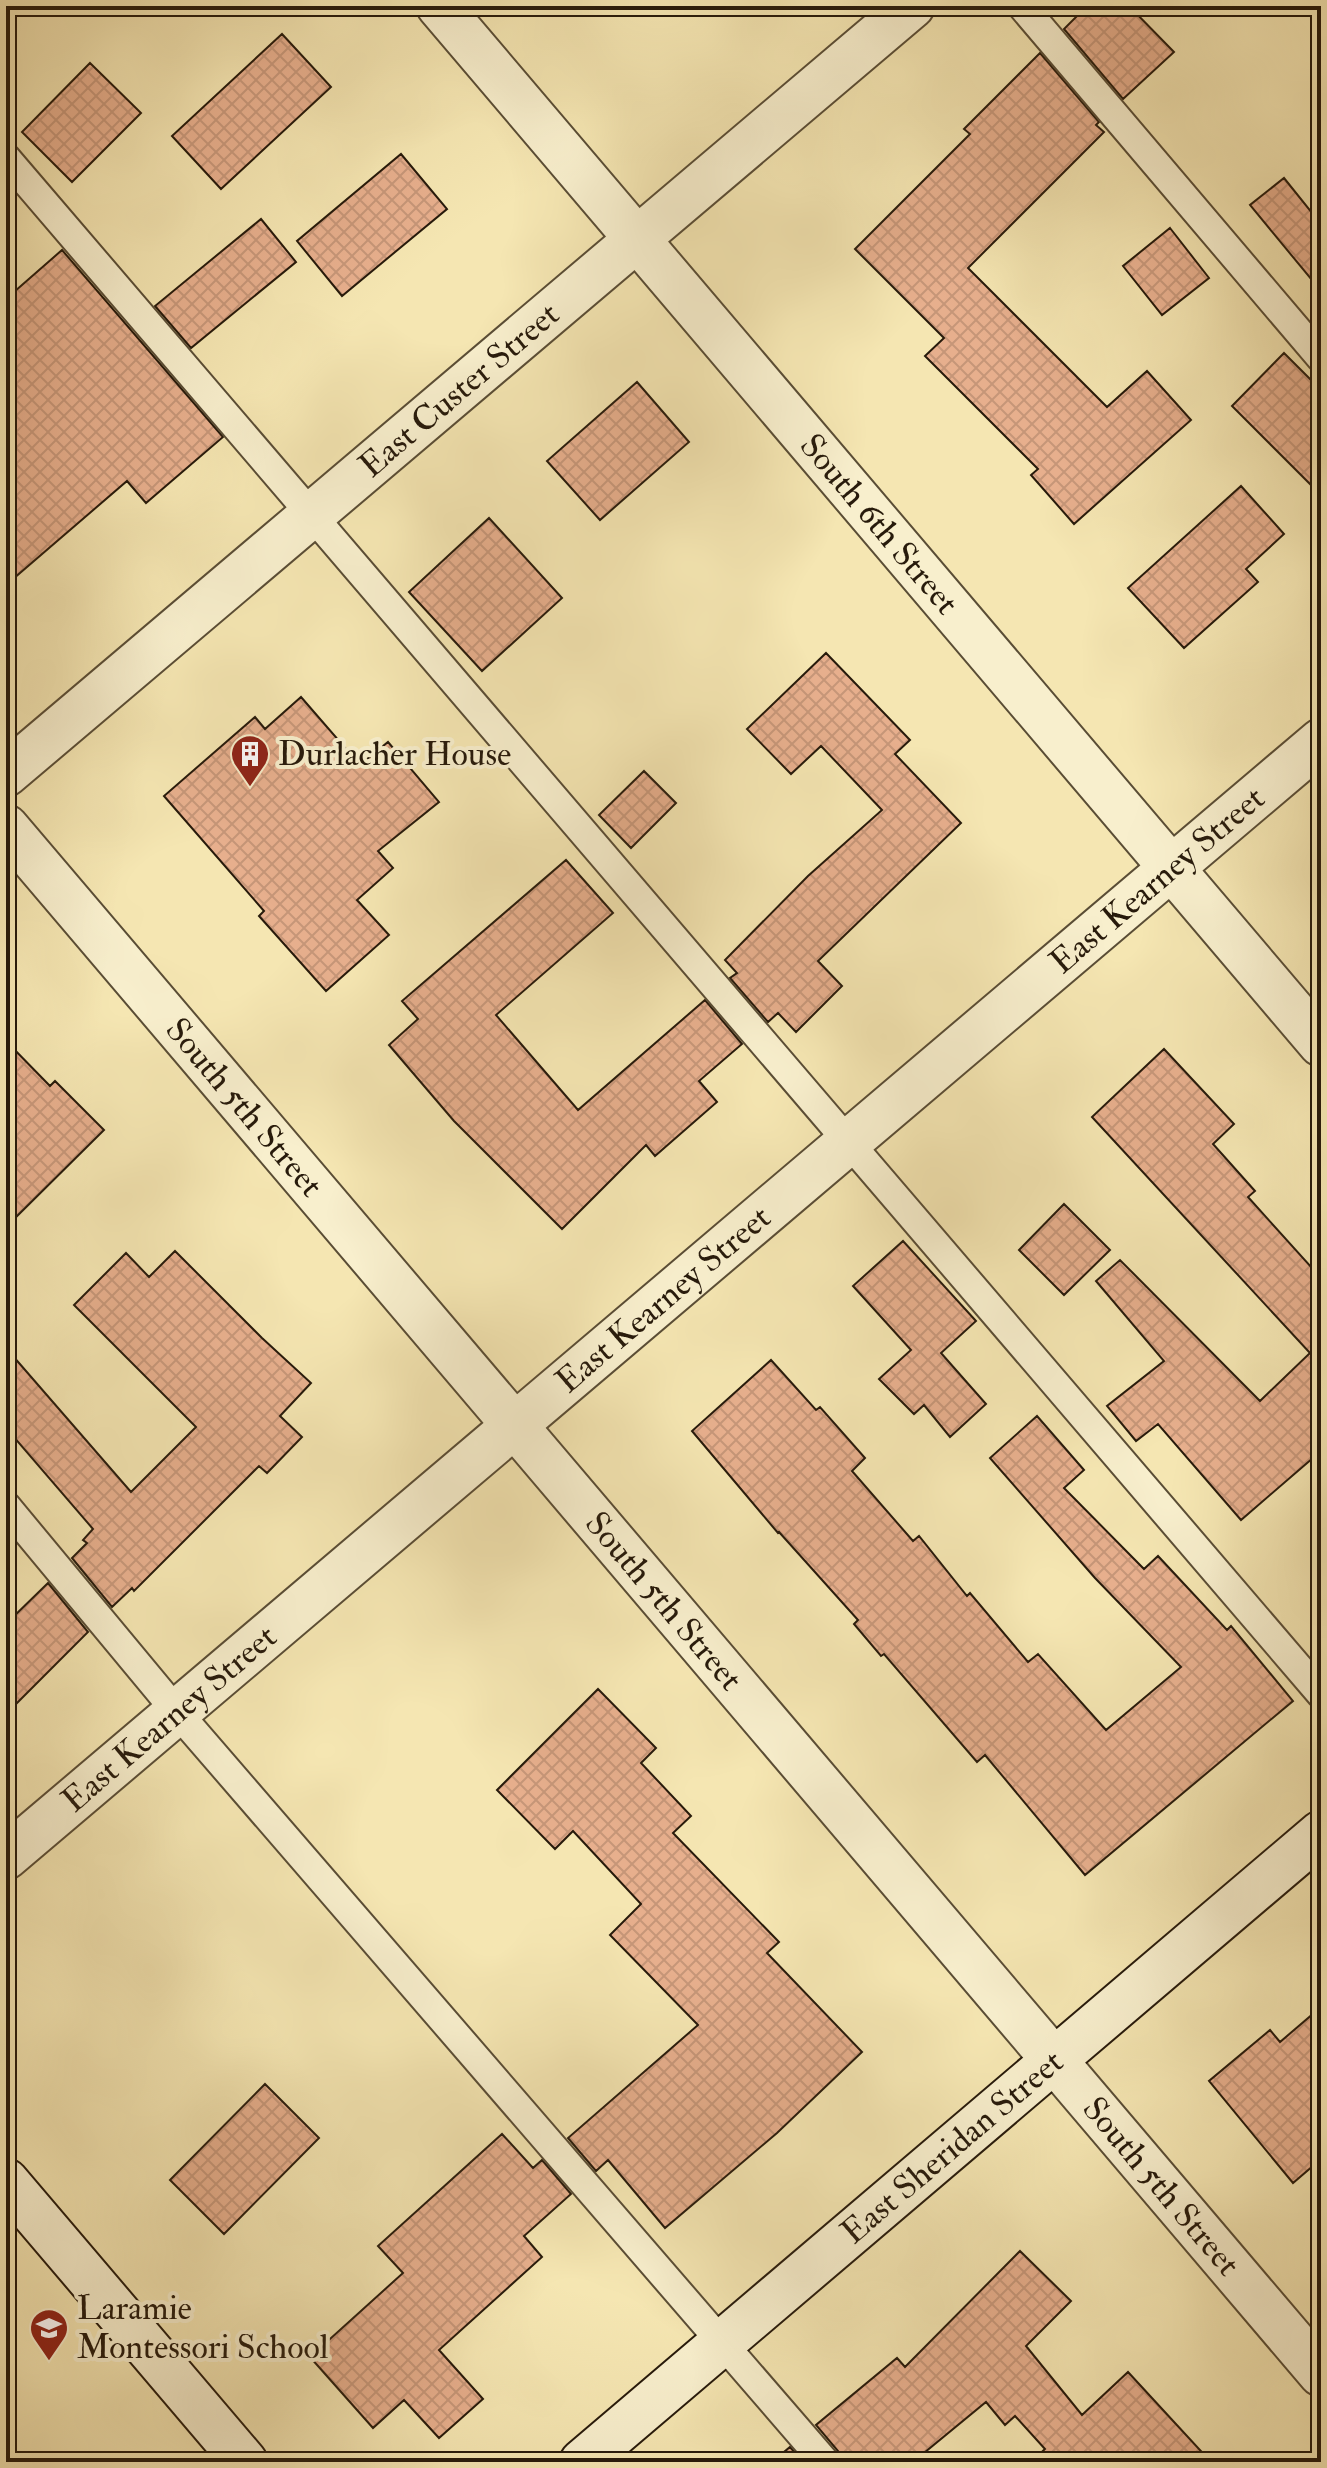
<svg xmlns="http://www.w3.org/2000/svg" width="1327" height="2468" viewBox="0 0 1327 2468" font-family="'IM FELL Double Pica',serif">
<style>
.building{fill:url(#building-cross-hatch);stroke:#271a0b;stroke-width:2}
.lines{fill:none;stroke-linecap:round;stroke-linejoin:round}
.lane-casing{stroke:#5a4d35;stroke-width:32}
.street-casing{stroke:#5a4d35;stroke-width:48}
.secondary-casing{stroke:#271a0b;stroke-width:48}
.lane{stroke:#f8efcd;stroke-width:28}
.street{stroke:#f8efcd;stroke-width:44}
.secondary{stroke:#f8efcd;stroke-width:44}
.labels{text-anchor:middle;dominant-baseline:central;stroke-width:8;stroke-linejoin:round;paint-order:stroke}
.street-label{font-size:34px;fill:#271a0b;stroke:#f8efcd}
.poi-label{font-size:34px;fill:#271a0b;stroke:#f8efcd;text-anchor:start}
</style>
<defs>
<pattern id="building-cross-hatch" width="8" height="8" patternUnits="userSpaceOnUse" patternTransform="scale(2)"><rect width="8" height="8" fill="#e7af8d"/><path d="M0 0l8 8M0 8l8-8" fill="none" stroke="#c69678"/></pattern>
</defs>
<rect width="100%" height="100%" fill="#f5e6b2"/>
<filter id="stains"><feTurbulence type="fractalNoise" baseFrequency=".0025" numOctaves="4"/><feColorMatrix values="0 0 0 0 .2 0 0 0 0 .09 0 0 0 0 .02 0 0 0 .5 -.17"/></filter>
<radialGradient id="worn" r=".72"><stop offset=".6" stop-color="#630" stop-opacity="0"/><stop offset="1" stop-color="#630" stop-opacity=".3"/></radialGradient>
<path class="building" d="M1087,6H1129L1174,52L1123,99L1064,29Z
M282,34L331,87L221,189L172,136Z
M1040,53L1099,122L1096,125L1104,132L968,268L1107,407L1147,371L1191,420L1074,524L1031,475L1038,469L925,356L944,338L855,249L970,134L964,129Z
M90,63L141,113L72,182L22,132Z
M401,154L447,209L342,296L297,241Z
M1284,178L1321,224V291L1250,205Z
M261,219L296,262L191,348L155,306Z
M1170,228L1209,278L1162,315L1123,266Z
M62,250L223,437L146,503L127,481L6,585V299Z
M1284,353L1321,390V495L1232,406Z
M637,382L689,442L600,520L547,461Z
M1241,486L1284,534L1246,569L1258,582L1184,648L1128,588Z
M489,518L562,598L482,671L409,592Z
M826,653L910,740L895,754L961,823L818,961L842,986L796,1032L778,1013L768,1022L730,978L737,973L725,960L808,876L882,810L821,746L791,774L747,729Z
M301,697L360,765L388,742L439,802L378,851L393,868L357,900L389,935L326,991L259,916L264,911L164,796L255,717L265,729Z
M644,771L676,803L631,848L599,815Z
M566,860L613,913L496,1015L578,1110L705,1000L742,1044L699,1081L717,1102L655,1156L646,1145L562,1229L454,1121L389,1045L418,1019L402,1001Z
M6,1041L50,1086L55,1081L104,1130L6,1227Z
M1164,1049L1234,1124L1213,1144L1255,1191L1248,1197L1321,1278V1451L1241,1520L1158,1424L1136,1441L1107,1406L1164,1361L1096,1281L1120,1260L1260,1401L1310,1353L1092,1117Z
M1064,1204L1110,1250L1064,1295L1019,1250Z
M903,1241L976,1321L941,1353L986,1404L950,1437L924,1405L914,1414L879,1379L911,1350L853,1286Z
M175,1251L262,1338L311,1383L280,1416L302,1437L267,1473L259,1466L134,1591L132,1588L112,1607L72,1558L87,1543L83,1540L93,1529L6,1428V1348L131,1492L196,1427L74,1305L126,1253L149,1277Z
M771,1360L816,1410L820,1407L865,1458L852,1471L913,1541L919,1536L967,1596L970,1593L1028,1662L1038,1654L1106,1730L1181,1667L1095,1578L990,1458L1037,1416L1084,1470L1064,1488L1144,1569L1158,1556L1227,1630L1231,1626L1293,1701L1085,1875L985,1755L977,1762L884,1654L881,1656L854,1624L858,1620L779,1532L778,1533L692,1431Z
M48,1583L88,1632L6,1714V1624Z
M598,1689L656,1748L641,1763L691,1816L673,1833L779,1942L767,1953L862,2052L777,2133L665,2228L608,2160L596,2171L568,2138L698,2025L610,1935L641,1904L573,1831L555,1849L497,1790Z
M1321,2007V2159L1293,2183L1209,2081L1270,2030L1280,2042Z
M265,2084L319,2138L224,2234L170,2180Z
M502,2134L533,2168L542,2160L571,2194L524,2236L542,2257L439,2350L483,2399L439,2438L404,2400L373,2428L310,2357L403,2273L378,2246Z
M1020,2251L1071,2301L1026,2346L1082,2415L1128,2372L1211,2462H1031L1045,2449L1015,2416L1005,2425L986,2402L913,2462H842L838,2451L816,2425L897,2358L905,2367Z
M790,2447L803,2462H772Z"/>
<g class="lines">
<g class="lane-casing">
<path id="lane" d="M1022,6L1321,358
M6,158L1321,1694
M6,1506L177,1712L825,2462"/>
</g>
<g class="street-casing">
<g id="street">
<path id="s1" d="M439,6L1321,1044"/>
<path id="s2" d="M6,774L912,6"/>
<path id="s3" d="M6,827L1321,2374"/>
<path id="s4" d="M6,1857L1321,741"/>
</g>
</g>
<g class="secondary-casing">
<g id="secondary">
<path d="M6,2181L245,2462"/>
<path id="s5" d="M582,2462L1321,1833"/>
</g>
</g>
<use href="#lane" class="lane"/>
<use href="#street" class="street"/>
<use href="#secondary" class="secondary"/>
</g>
<defs>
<g id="building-pin" transform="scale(2)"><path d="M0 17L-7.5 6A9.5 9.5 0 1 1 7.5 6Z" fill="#8f2418" stroke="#f8efcd"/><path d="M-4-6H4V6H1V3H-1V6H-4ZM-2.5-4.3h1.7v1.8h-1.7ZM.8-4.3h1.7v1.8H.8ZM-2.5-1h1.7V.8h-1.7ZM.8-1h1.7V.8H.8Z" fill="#fff"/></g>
<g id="school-pin" transform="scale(2)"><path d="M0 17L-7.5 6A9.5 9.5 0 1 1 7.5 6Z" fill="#8f2418" stroke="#f8efcd"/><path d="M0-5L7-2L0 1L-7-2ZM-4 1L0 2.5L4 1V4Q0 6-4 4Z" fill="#fff"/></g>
</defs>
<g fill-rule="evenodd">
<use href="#building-pin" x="250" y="754"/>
<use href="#school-pin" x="49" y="2328"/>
</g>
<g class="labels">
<g class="street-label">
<text stroke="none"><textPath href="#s2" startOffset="594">East Custer Street</textPath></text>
<text stroke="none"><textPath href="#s1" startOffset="680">South 6th Street</textPath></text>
<text stroke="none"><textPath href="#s4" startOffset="1510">East Kearney Street</textPath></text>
<text stroke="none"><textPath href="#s3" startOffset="368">South 5th Street</textPath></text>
<text stroke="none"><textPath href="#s4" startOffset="862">East Kearney Street</textPath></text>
<text stroke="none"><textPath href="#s3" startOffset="1016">South 5th Street</textPath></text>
<text stroke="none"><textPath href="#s4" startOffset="214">East Kearney Street</textPath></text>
<text stroke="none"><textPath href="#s5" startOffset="486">East Sheridan Street</textPath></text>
<text stroke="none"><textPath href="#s3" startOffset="1784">South 5th Street</textPath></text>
</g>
<g class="poi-label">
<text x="278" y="754">Durlacher House</text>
<text x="77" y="2308">Laramie<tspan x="77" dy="39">Montessori School</tspan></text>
</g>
</g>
<rect width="1327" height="2468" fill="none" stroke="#f5e6b2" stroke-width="32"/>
<rect x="8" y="8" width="1311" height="2452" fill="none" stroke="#271a0b" stroke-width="4"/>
<rect x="16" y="16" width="1295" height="2436" fill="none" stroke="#271a0b" stroke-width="2"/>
<rect width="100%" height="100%" filter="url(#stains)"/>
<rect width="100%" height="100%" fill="url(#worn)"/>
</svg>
